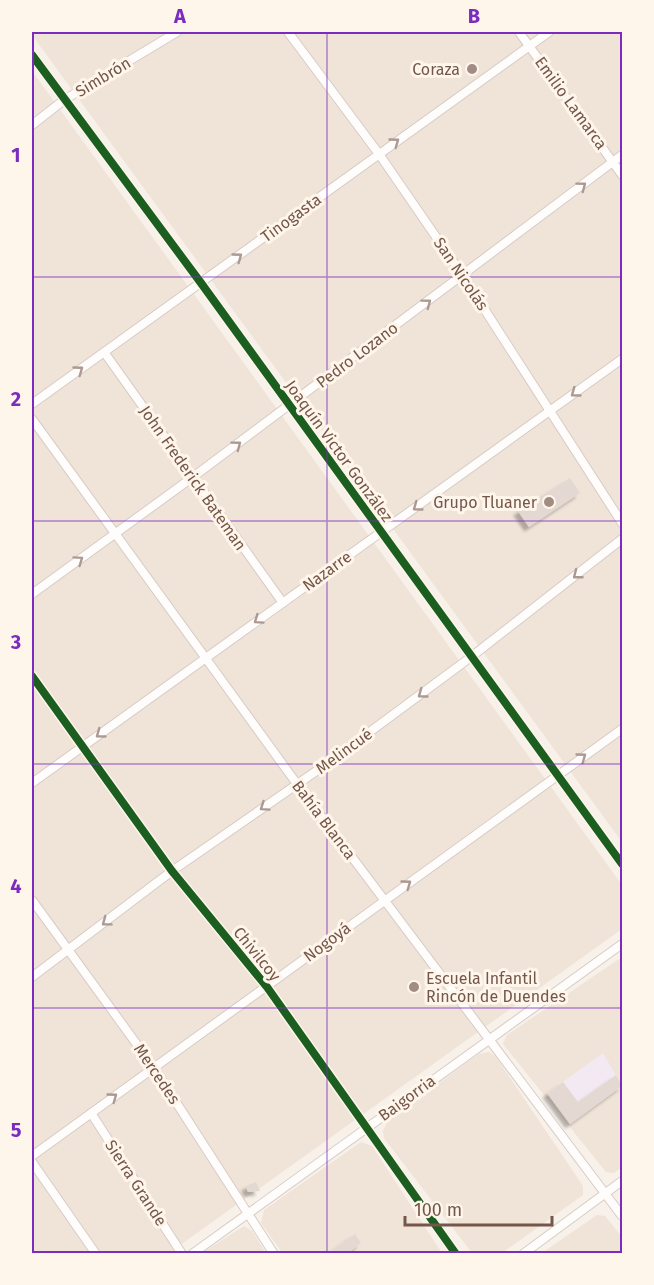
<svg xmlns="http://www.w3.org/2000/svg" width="654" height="1285" viewBox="0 0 654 1285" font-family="'Fira Sans',sans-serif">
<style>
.residential{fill:#f0e3d7}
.education{fill:#f2e9f2}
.building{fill:#e4d9d2;filter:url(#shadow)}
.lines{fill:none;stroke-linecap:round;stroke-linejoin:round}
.minor-casing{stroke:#d6ccc7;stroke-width:10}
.minor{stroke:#fefdfc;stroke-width:8}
.cycleway-casing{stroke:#fff6eb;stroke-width:11}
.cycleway{stroke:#1b5e20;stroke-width:8}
.oneway{stroke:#ac9991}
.grid{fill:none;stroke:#7b2cbf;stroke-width:1.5;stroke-opacity:0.55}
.poi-dot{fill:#a28c82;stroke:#fff6eb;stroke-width:2}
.labels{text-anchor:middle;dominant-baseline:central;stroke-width:6;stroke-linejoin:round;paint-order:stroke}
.poi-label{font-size:16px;fill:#75564a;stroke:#fff6eb;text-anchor:end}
.street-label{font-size:16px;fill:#75564a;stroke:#fff6eb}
.neatline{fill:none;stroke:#7b2cbf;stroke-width:2}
.grid-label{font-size:20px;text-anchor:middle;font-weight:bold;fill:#7b2cbf}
</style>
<defs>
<filter id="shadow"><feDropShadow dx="-4.5" dy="4.5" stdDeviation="1.5" flood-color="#0004"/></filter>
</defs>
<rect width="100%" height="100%" fill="#f7f1ea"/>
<path class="residential" d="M32,32H622V842L32,35Z
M32,71L622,885V929L169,1253H32Z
M622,957V1167L614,1173L606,1172L503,1044L507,1035Z
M489,1052L496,1057L583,1186V1195L502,1253H472L384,1138L383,1131L388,1120L479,1054Z
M361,1142L372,1146L442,1253L283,1254L261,1223L264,1210Z
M597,1215L605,1216L622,1237V1253H542Z
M244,1226L252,1231L266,1253H202Z"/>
<path class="education" d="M603,1053L622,1086L570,1124L547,1093Z"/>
<path class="building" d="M570,478L580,493L529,527L518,511Z
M616,1075L622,1086L570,1124L547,1093L563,1082L578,1102Z
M256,1182L260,1191L248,1192L246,1186Z
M355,1234L361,1243L347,1254H327Z"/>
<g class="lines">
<g class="minor-casing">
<path id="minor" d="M288,32L379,154L463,276L622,523
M519,32L622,175
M32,55L201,283L622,864
M32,125L64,100L177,32
M104,352L283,603
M32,404L549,32
M32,419L297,784L622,1216
M32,594L193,477L622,155
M32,676L172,871L267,987L456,1254
M32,783L622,359
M32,900L154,1068L274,1254
M32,977L172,871L325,765L471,657L622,539
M91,1113L182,1254
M32,1156L622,729
M32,1162L96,1254
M192,1254L622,944
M523,1254L622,1181"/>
</g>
<use href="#minor" class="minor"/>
<g class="cycleway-casing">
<path id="cycleway" d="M32,55L201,283L622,864
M32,676L172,871L267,987L456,1254"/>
</g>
<use href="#cycleway" class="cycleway"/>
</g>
<defs><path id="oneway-chevron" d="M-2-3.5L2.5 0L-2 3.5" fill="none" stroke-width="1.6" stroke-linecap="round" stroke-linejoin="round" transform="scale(1.5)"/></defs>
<g class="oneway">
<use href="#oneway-chevron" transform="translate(395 142) rotate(-36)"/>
<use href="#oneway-chevron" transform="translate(582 186) rotate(-37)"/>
<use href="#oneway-chevron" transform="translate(238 257) rotate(-36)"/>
<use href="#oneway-chevron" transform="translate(427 303) rotate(-37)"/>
<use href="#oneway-chevron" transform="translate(79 370) rotate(-36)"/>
<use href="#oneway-chevron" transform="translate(575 393) rotate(144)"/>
<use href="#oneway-chevron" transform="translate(237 445) rotate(-37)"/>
<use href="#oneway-chevron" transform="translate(417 507) rotate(144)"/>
<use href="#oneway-chevron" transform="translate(79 560) rotate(-35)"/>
<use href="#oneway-chevron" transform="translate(577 575) rotate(142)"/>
<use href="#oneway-chevron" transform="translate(258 620) rotate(145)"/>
<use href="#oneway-chevron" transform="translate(422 694) rotate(144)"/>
<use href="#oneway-chevron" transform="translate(100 734) rotate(144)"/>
<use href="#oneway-chevron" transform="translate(582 757) rotate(-36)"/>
<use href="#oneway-chevron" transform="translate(264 807) rotate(146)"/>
<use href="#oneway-chevron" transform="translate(407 884) rotate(-36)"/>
<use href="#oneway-chevron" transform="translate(106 922) rotate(143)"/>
<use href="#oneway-chevron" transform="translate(113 1097) rotate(-36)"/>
</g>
<path class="grid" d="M327,32V1254M32,277H622M32,521H622M32,764H622M32,1008H622"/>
<g class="poi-dot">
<circle cx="472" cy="69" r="6"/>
<circle cx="549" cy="502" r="6"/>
<circle cx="414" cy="987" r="6"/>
</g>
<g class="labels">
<g class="poi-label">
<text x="460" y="69">Coraza</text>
<text x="537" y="502">Grupo Tluaner</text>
<text x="426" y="978" text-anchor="start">Escuela Infantil<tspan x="426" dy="18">Rincón de Duendes</tspan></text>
</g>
<g class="street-label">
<text transform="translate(103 77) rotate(-31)">Simbrón</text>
<text transform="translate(571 103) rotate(54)">Emilio Lamarca</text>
<text transform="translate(291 218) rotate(-36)">Tinogasta</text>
<text transform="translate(461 274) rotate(56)">San Nicolás</text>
<text transform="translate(357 355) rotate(-37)">Pedro Lozano</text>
<text transform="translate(339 451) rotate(54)">Joaquín Victor González</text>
<text transform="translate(193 478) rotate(55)">John Frederick Bateman</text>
<text transform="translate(327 571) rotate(-36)">Nazarre</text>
<text transform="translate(344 751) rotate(-36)">Melincué</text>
<text transform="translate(324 820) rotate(53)">Bahía Blanca</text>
<text transform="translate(327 942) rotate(-37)">Nogoyá</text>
<text transform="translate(257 954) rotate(51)">Chivilcoy</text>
<text transform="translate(157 1074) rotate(56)">Mercedes</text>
<text transform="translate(407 1098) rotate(-36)">Baigorria</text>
<text transform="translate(136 1183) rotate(57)">Sierra Grande</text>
</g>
</g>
<rect width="654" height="1285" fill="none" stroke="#fff6eb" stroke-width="66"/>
<path d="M405 1216v9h147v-9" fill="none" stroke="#75564a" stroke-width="3"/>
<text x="414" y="1216" font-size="18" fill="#75564a" stroke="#fff6eb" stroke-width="4.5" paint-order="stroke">100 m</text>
<rect x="33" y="33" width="588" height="1219" class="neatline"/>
<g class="grid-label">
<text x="180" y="23">A</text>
<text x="474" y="23">B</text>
<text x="16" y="162">1</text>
<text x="16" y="406">2</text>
<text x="16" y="649">3</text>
<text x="16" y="893">4</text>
<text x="16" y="1137">5</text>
</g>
</svg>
